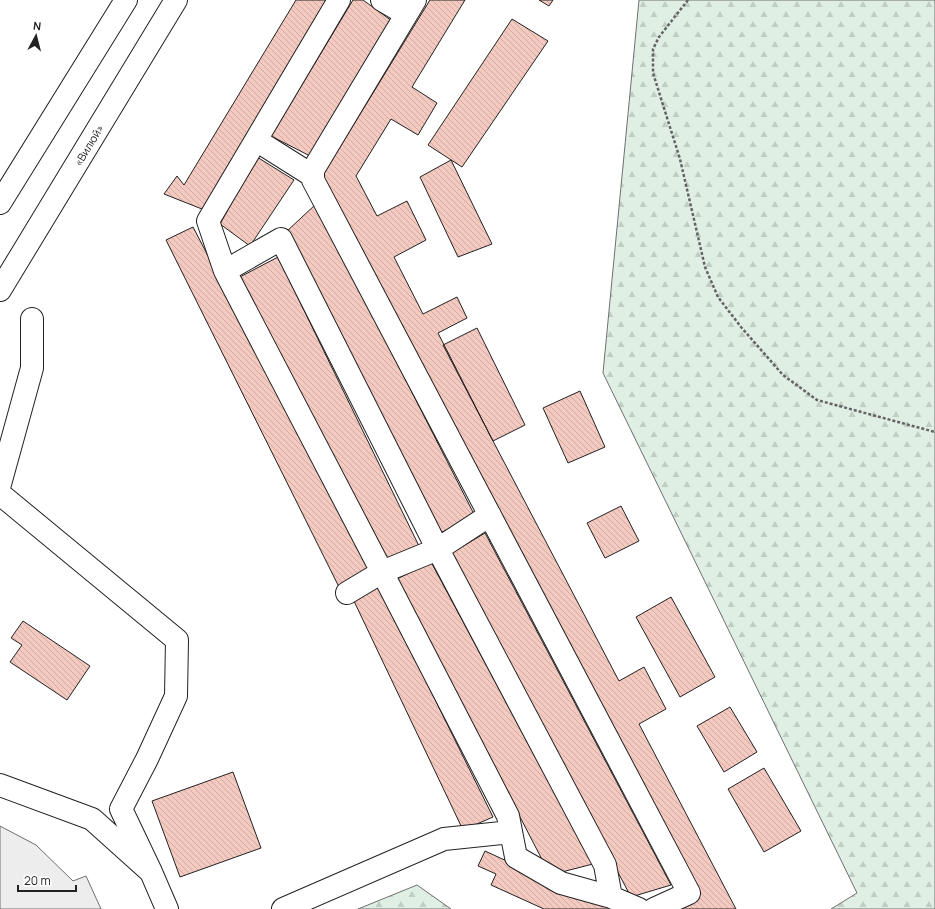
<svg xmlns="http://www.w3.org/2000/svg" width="935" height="909" viewBox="0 0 935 909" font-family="Manrope,sans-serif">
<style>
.forest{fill:url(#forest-firs);stroke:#6f6f6f}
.parking{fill:#ededed;stroke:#6f6f6f}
.building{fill:url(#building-back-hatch);stroke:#222}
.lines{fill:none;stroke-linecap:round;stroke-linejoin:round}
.minor-casing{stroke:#222;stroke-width:24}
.highway-casing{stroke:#222;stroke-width:24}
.path{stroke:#646464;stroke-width:2.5;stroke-dasharray:3 2;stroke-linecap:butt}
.minor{stroke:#fff;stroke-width:22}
.highway{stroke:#fff;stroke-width:22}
.labels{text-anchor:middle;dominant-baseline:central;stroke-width:3;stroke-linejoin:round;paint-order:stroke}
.street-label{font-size:11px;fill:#222;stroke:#fff}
</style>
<defs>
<pattern id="forest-firs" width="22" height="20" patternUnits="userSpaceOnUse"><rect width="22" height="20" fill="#e0efe3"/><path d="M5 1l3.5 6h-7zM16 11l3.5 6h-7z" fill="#c0cdc2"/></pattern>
<pattern id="building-back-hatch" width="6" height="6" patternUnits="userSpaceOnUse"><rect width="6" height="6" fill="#f3c9c0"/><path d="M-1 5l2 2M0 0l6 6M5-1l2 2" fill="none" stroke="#d0aca5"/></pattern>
</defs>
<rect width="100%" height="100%" fill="#fff"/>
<path class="forest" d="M639,0H935V909H831L857,893L603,373Z
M417,885L451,909H358Z"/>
<path class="parking" d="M0,826L36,845L73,881L86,876L101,909H0Z"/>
<path class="building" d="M296,0H332L207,211L164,194L177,176L184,185Z
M353,0H363L392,21L312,157L271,136Z
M430,0H465L412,87L437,103L418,135L391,119L356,176L377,216L407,201L426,240L394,257L423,314L457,297L467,318L438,333L493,441L619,681L644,667L666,709L639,724L736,909H677L699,898L319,181Z
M539,0H553L549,6Z
M512,19L548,41L462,167L428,145Z
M257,157L294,180L250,246L220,224Z
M451,160L492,244L458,257L420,177Z
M316,204L475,516L436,535L286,232Z
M193,227L373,572L341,591L166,240Z
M278,257L419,546L385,562L238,278Z
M477,328L525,425L493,441L443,345Z
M580,391L605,447L568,463L543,408Z
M621,506L639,541L605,558L587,523Z
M485,533L671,885L631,897L450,554Z
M431,562L593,864L550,875L397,579Z
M379,586L493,817L463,830L353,599Z
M671,597L715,677L680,697L636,617Z
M23,621L90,666L67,700L10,662L22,645L11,638Z
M730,707L757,752L724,772L697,726Z
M764,768L801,831L764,852L728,789Z
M233,772L261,848L180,877L152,801Z
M485,851L611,909H544L491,885L496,874L478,866Z"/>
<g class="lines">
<g class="minor-casing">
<path id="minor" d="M339,0L208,221L225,271L281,239L434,542L605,865L611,897L639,909
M382,0L406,14
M415,0L313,170V180L689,893L654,909
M256,140L313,176
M225,271L382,572L508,816L516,857L561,883L611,897
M0,484L32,368V319
M0,494L177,640L176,696L147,759L121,809L151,872
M347,593L382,572L438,549L490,515
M0,785L92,819L151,872L167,909
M283,909L444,839L511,832"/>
</g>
<g class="highway-casing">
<g id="highway">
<path d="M0,203L126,0"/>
<path id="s1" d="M0,290L176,0"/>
</g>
</g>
<path class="path" d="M688,0L659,37L653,49V73L680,159L705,267L718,297L741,327L783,375L817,400L935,432"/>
<use href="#minor" class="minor"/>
<use href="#highway" class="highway"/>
</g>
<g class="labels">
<g class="street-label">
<text stroke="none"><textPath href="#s1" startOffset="170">«Вилюй»</textPath></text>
</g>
</g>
<g transform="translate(36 36) rotate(7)" stroke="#ffffff" stroke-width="3" paint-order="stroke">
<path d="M0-3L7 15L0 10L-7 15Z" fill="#222222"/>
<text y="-6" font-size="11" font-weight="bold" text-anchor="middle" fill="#222222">N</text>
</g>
<path d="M18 885v6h58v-6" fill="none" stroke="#222222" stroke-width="2"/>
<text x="24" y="885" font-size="12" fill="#222222" stroke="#ffffff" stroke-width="3" paint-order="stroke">20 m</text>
</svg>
